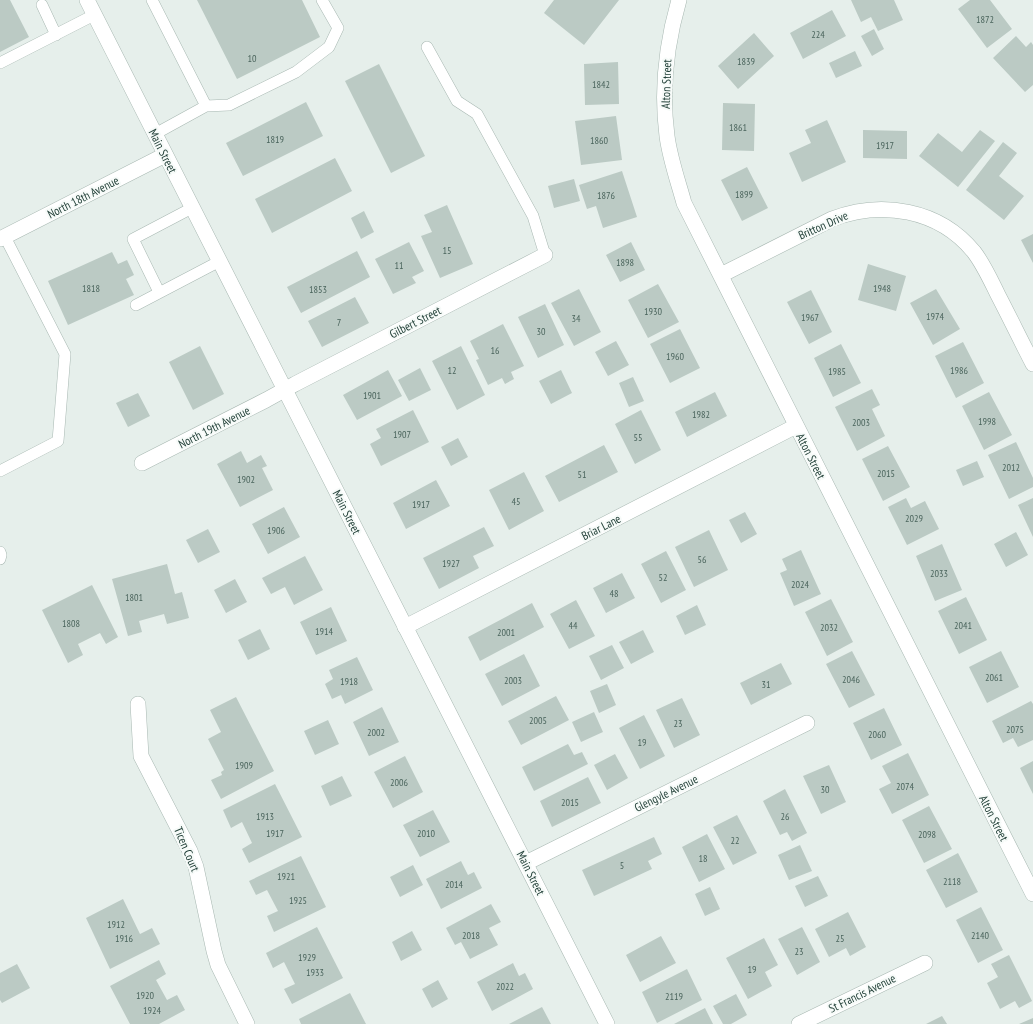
<svg xmlns="http://www.w3.org/2000/svg" width="1033" height="1024" viewBox="0 0 1033 1024" font-family="'PT Sans Narrow',sans-serif">
<style>
.building{fill:#bbcac4}
.lines{fill:none;stroke-linecap:round;stroke-linejoin:round}
.service-casing{stroke:#a8b8b2;stroke-width:12}
.minor-casing{stroke:#a8b8b2;stroke-width:16}
.tertiary-casing{stroke:#a8b8b2;stroke-width:16}
.service{stroke:#fff;stroke-width:11}
.minor{stroke:#fff;stroke-width:15}
.tertiary{stroke:#fff;stroke-width:15}
.labels{text-anchor:middle;dominant-baseline:central;stroke-width:4;stroke-linejoin:round;paint-order:stroke}
.number-label{font-size:10px;fill:#4a645c}
.street-label{font-size:12px;fill:#24423a;stroke:#f7fbf9}
</style>
<rect width="100%" height="100%" fill="#e6efeb"/>
<path class="building" d="M0,0H10L29,37L0,52Z
M197,0H302L320,37L237,79Z
M554,0H619L584,45L544,13Z
M851,0H894L903,20L878,31L871,17L861,22Z
M970,0H990L1012,29L987,48L958,9Z
M832,10L846,36L803,59L790,33Z
M874,29L884,49L872,56L861,36Z
M754,33L774,56L738,89L718,66Z
M1016,36L1026,47L1031,42L1033,45V85L1025,92L993,58Z
M855,51L862,66L836,78L829,63Z
M618,62L619,104L585,105L584,64Z
M379,64L425,156L391,173L345,81Z
M306,102L323,136L243,176L226,143Z
M723,103L755,104L754,151L722,150Z
M616,116L622,160L581,165L575,121Z
M827,120L846,162L802,182L789,153L811,143L805,130Z
M863,130L907,131V159L863,158Z
M980,130L995,141L958,187L919,156L938,133L962,152Z
M1003,142L1017,153L999,176L1024,196L1004,220L966,190Z
M335,158L352,191L272,233L255,199Z
M747,167L768,208L742,221L721,180Z
M622,171L637,217L603,228L596,206L587,209L579,185Z
M574,179L580,201L554,208L548,186Z
M447,205L473,264L440,278L421,236L432,232L424,215Z
M364,211L374,232L361,239L351,218Z
M1033,234V263L1021,240Z
M409,242L424,271L412,277L416,283L393,294L375,259Z
M631,242L645,270L620,282L606,255Z
M357,251L370,277L301,313L287,287Z
M112,252L118,264L127,260L134,275L126,279L134,295L68,325L48,281Z
M868,264L906,276L896,311L858,300Z
M658,284L679,322L648,338L628,300Z
M579,289L601,332L574,346L551,303Z
M936,289L960,329L933,345L910,303Z
M811,290L832,332L809,344L787,302Z
M355,297L369,323L322,347L308,321Z
M545,304L564,345L538,358L518,317Z
M503,324L524,366L511,372L514,379L505,384L502,378L488,385L476,360L479,359L470,341Z
M680,329L700,368L670,383L650,344Z
M616,341L629,365L608,376L595,352Z
M963,342L984,383L956,398L935,356Z
M841,344L861,383L833,397L814,358Z
M200,346L224,394L193,410L169,362Z
M461,346L485,395L457,410L432,361Z
M420,368L431,390L409,401L398,380Z
M388,370L402,396L357,420L343,395Z
M561,370L572,393L551,404L539,381Z
M633,377L644,401L629,407L619,383Z
M872,389L880,405L872,409L885,436L857,451L835,407Z
M715,392L727,416L687,437L675,412Z
M989,392L1012,435L984,450L962,406Z
M138,393L150,416L128,427L116,403Z
M413,410L429,442L381,466L370,444L381,438L376,429Z
M641,410L661,450L635,464L615,424Z
M458,438L468,457L451,466L441,447Z
M1016,442L1033,478V487L1009,499L988,455Z
M604,445L618,472L559,502L545,476Z
M888,446L910,487L883,501L862,459Z
M241,451L247,463L261,455L267,466L262,468L273,490L240,507L217,464Z
M977,461L984,477L963,486L956,470Z
M524,472L544,511L509,530L489,490Z
M436,480L450,506L406,529L393,503Z
M906,498L911,508L925,501L939,529L907,545L888,507Z
M1033,498V537L1018,505Z
M284,507L300,537L268,554L252,524Z
M745,512L757,534L741,543L729,520Z
M484,527L494,546L473,556L479,568L439,589L423,558Z
M208,529L220,552L198,563L186,540Z
M709,530L728,570L694,587L675,547Z
M1016,532L1028,555L1006,567L994,544Z
M942,544L962,590L935,601L916,556Z
M801,550L821,594L794,606L780,573L787,570L782,559Z
M666,551L686,590L661,603L641,564Z
M305,556L323,590L294,605L285,587L271,594L262,578Z
M167,564L175,594L182,592L189,618L167,624L164,614L139,621L142,632L128,636L112,579Z
M622,573L635,598L606,613L593,588Z
M235,579L247,602L226,613L214,590Z
M92,585L118,637L106,644L100,633L78,644L83,655L68,663L42,610Z
M966,597L987,640L959,654L938,611Z
M831,599L853,642L827,656L805,612Z
M576,600L595,636L569,649L550,614Z
M532,603L544,627L480,661L468,637Z
M697,605L706,625L685,635L676,616Z
M331,607L347,641L316,655L300,622Z
M260,629L270,649L248,660L238,640Z
M643,630L654,652L631,664L619,642Z
M612,645L624,668L601,680L589,656Z
M852,651L875,695L849,708L826,664Z
M1001,651L1019,687L987,703L969,667Z
M524,654L540,686L502,706L485,674Z
M357,657L373,690L345,704L341,695L332,699L325,684L333,679L329,670Z
M781,663L792,684L751,705L740,683Z
M607,684L616,705L599,713L590,691Z
M556,696L569,720L521,745L508,721Z
M236,697L274,771L221,799L211,780L222,775L221,772L224,770L208,739L221,732L210,710Z
M682,698L700,735L674,748L656,710Z
M1031,701L1033,704V740L1018,747L1013,738L1003,743L992,721Z
M382,707L399,742L369,756L353,722Z
M884,708L902,745L871,760L853,723Z
M594,712L603,732L581,742L572,722Z
M644,715L665,756L640,769L619,728Z
M328,720L339,744L315,755L304,731Z
M568,744L574,755L582,752L588,764L534,791L522,767Z
M908,753L929,795L892,814L879,789L891,783L882,766Z
M615,754L628,778L607,790L594,765Z
M405,756L423,792L393,808L374,772Z
M1033,761V794L1020,768Z
M829,765L846,802L821,814L803,776Z
M342,776L352,796L330,806L321,786Z
M588,777L601,803L552,827L540,801Z
M275,784L302,837L249,863L242,849L252,843L242,822L231,828L223,810Z
M785,789L807,833L792,841L787,832L780,835L763,801Z
M929,806L952,849L924,863L902,820Z
M433,810L450,842L420,857L403,825Z
M737,815L757,853L733,865L713,827Z
M707,834L725,869L699,882L682,847Z
M654,837L662,854L648,861L652,869L594,896L582,870Z
M800,845L812,871L789,880L778,855Z
M958,853L978,892L946,908L926,870Z
M301,856L326,907L274,932L267,916L278,911L267,890L256,895L249,881Z
M461,861L468,875L474,872L482,888L441,909L426,879Z
M413,865L423,885L400,897L390,877Z
M818,876L828,896L805,907L795,886Z
M710,887L720,909L705,916L695,894Z
M123,899L140,934L152,928L160,944L110,969L86,918Z
M491,904L501,922L489,928L498,945L470,959L461,942L455,945L446,928Z
M981,907L1003,950L978,963L956,920Z
M848,912L866,947L850,956L846,948L829,957L815,929Z
M317,927L343,978L292,1004L284,989L295,984L284,962L273,968L266,953Z
M802,927L820,962L797,975L778,939Z
M412,931L422,950L401,961L392,942Z
M661,936L676,963L640,982L626,955Z
M764,938L778,965L765,972L772,986L748,999L726,958Z
M1009,955L1032,1001L1019,1008L1015,1001L1000,1009L987,983L998,977L991,964Z
M159,960L166,974L156,980L167,1000L177,995L185,1010L159,1024H130L110,986Z
M513,963L519,976L525,973L533,989L492,1011L477,982Z
M17,964L30,988L2,1003L0,1000V973Z
M687,969L702,1000L657,1023L642,992Z
M438,980L448,999L432,1008L422,989Z
M350,993L366,1024H301L299,1019Z
M736,994L747,1015L731,1024H723L713,1006Z
M542,1007L551,1024H509Z
M705,1008L713,1024H674Z
M942,1016L947,1024H926Z
M1033,1018V1024H1019Z"/>
<g class="lines">
<g class="service-casing">
<path id="service" d="M152,0L206,106L155,134
M42,5L56,35
M427,47L457,101L477,114L533,216L545,255
M0,63L94,15
M206,106L229,105L296,72L329,47L338,28L322,0
M159,292L133,239L192,208
M136,305L220,261
M0,471L58,441L65,354L5,237
M0,552L1,555L0,559"/>
</g>
<g class="minor-casing">
<path id="minor" d="M679,0C666,45 661,90 667,136C670,159 678,181 684,203L1033,894
M0,239L165,155
M721,275L832,219C881,200 939,209 974,252C984,265 991,281 998,295C1010,318 1021,341 1033,364
M142,463L266,400L295,384L545,255
M405,627L796,426
M138,704L141,756L190,851L196,867L214,951L218,965L247,1024
M526,863L807,723
M799,1024L925,963"/>
</g>
<g class="tertiary-casing">
<path id="tertiary" d="M87,0L607,1024"/>
</g>
<use href="#service" class="service"/>
<use href="#minor" class="minor"/>
<use href="#tertiary" class="tertiary"/>
</g>
<g class="labels">
<g class="number-label">
<text x="985" y="19">1872</text>
<text x="818" y="34">224</text>
<text x="252" y="58">10</text>
<text x="746" y="61">1839</text>
<text x="601" y="84">1842</text>
<text x="738" y="127">1861</text>
<text x="275" y="139">1819</text>
<text x="599" y="140">1860</text>
<text x="885" y="145">1917</text>
<text x="744" y="194">1899</text>
<text x="606" y="195">1876</text>
<text x="447" y="250">15</text>
<text x="625" y="262">1898</text>
<text x="399" y="265">11</text>
<text x="91" y="288">1818</text>
<text x="882" y="288">1948</text>
<text x="318" y="289">1853</text>
<text x="653" y="311">1930</text>
<text x="935" y="316">1974</text>
<text x="810" y="317">1967</text>
<text x="576" y="318">34</text>
<text x="339" y="322">7</text>
<text x="541" y="331">30</text>
<text x="495" y="350">16</text>
<text x="675" y="356">1960</text>
<text x="452" y="370">12</text>
<text x="959" y="370">1986</text>
<text x="837" y="371">1985</text>
<text x="372" y="395">1901</text>
<text x="701" y="414">1982</text>
<text x="987" y="421">1998</text>
<text x="861" y="422">2003</text>
<text x="402" y="434">1907</text>
<text x="638" y="437">55</text>
<text x="1011" y="467">2012</text>
<text x="886" y="473">2015</text>
<text x="582" y="474">51</text>
<text x="246" y="479">1902</text>
<text x="516" y="501">45</text>
<text x="421" y="504">1917</text>
<text x="914" y="518">2029</text>
<text x="276" y="530">1906</text>
<text x="702" y="559">56</text>
<text x="451" y="563">1927</text>
<text x="939" y="573">2033</text>
<text x="663" y="577">52</text>
<text x="800" y="584">2024</text>
<text x="614" y="593">48</text>
<text x="134" y="597">1801</text>
<text x="71" y="623">1808</text>
<text x="573" y="625">44</text>
<text x="963" y="625">2041</text>
<text x="829" y="627">2032</text>
<text x="324" y="631">1914</text>
<text x="506" y="632">2001</text>
<text x="994" y="677">2061</text>
<text x="851" y="679">2046</text>
<text x="513" y="680">2003</text>
<text x="349" y="681">1918</text>
<text x="766" y="684">31</text>
<text x="538" y="720">2005</text>
<text x="678" y="723">23</text>
<text x="1015" y="729">2075</text>
<text x="376" y="732">2002</text>
<text x="877" y="734">2060</text>
<text x="642" y="742">19</text>
<text x="244" y="765">1909</text>
<text x="399" y="782">2006</text>
<text x="905" y="786">2074</text>
<text x="825" y="789">30</text>
<text x="570" y="802">2015</text>
<text x="265" y="816">1913</text>
<text x="785" y="816">26</text>
<text x="275" y="833">1917</text>
<text x="426" y="833">2010</text>
<text x="927" y="834">2098</text>
<text x="735" y="840">22</text>
<text x="703" y="858">18</text>
<text x="622" y="865">5</text>
<text x="286" y="876">1921</text>
<text x="952" y="881">2118</text>
<text x="454" y="884">2014</text>
<text x="298" y="900">1925</text>
<text x="116" y="924">1912</text>
<text x="471" y="935">2018</text>
<text x="980" y="935">2140</text>
<text x="124" y="938">1916</text>
<text x="840" y="938">25</text>
<text x="799" y="951">23</text>
<text x="307" y="957">1929</text>
<text x="752" y="969">19</text>
<text x="315" y="972">1933</text>
<text x="505" y="986">2022</text>
<text x="145" y="995">1920</text>
<text x="674" y="996">2119</text>
<text x="152" y="1010">1924</text>
</g>
<g class="street-label">
<text transform="translate(666 84) rotate(-88)">Alton Street</text>
<text transform="translate(163 151) rotate(63)">Main Street</text>
<text transform="translate(83 197) rotate(-27)">North 18th Avenue</text>
<text transform="translate(823 225) rotate(-24)">Britton Drive</text>
<text transform="translate(415 322) rotate(-27)">Gilbert Street</text>
<text transform="translate(214 427) rotate(-27)">North 19th Avenue</text>
<text transform="translate(811 456) rotate(63)">Alton Street</text>
<text transform="translate(347 512) rotate(63)">Main Street</text>
<text transform="translate(601 527) rotate(-27)">Briar Lane</text>
<text transform="translate(666 793) rotate(-26)">Glengyle Avenue</text>
<text transform="translate(994 818) rotate(63)">Alton Street</text>
<text transform="translate(187 849) rotate(67)">Ticen Court</text>
<text transform="translate(531 873) rotate(63)">Main Street</text>
<text transform="translate(862 993) rotate(-26)">St Francis Avenue</text>
</g>
</g>
</svg>
